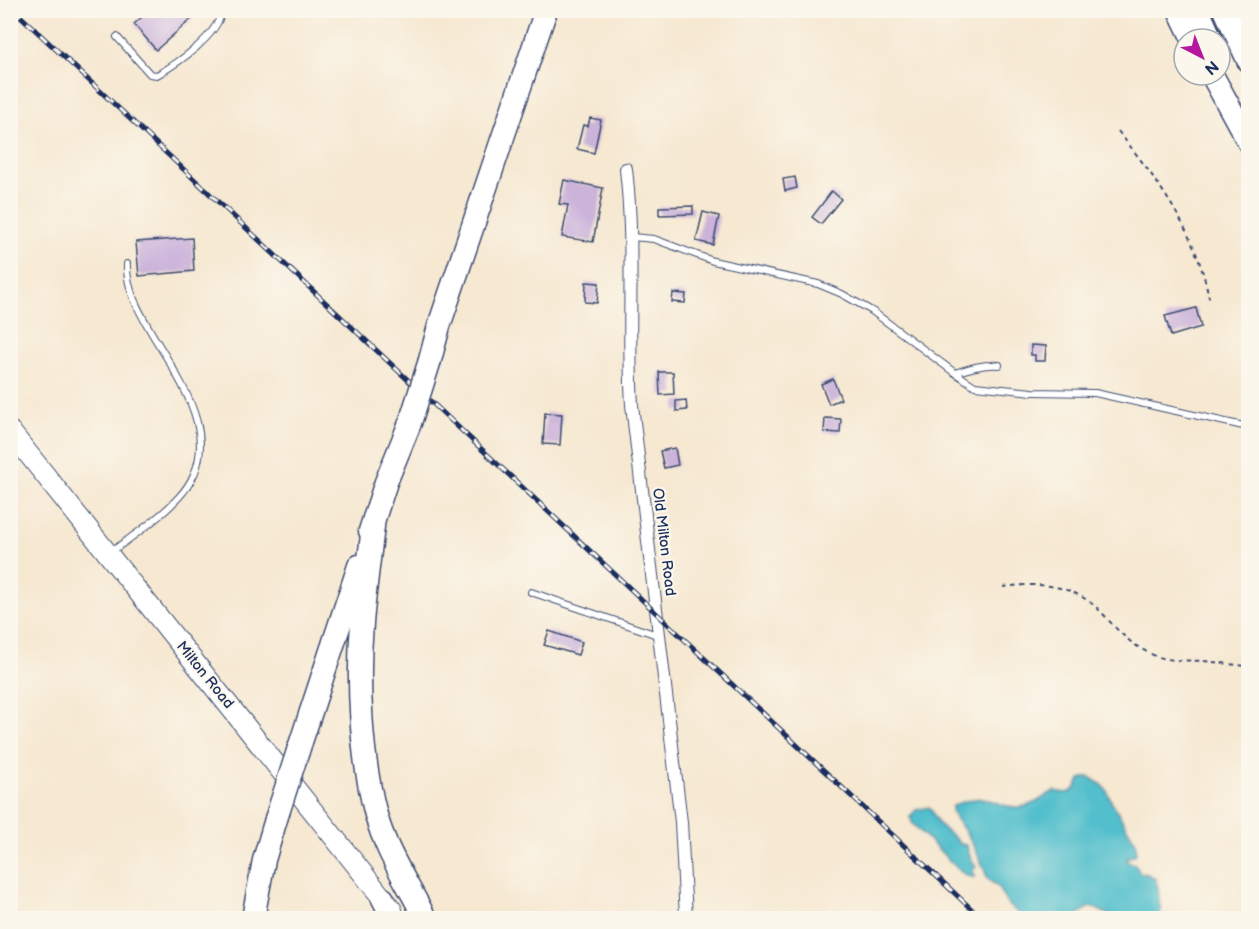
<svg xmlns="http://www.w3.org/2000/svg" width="1259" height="929" viewBox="0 0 1259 929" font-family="'Balsamiq Sans',sans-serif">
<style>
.water{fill:#52bfcc;stroke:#367795;stroke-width:1.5}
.building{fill:#cbb3da}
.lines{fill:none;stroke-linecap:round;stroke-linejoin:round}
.lane-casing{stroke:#3c4b6f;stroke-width:8}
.street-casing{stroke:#3c4b6f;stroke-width:14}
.primary-casing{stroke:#3c4b6f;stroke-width:22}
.highway-casing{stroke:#3c4b6f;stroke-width:25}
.path{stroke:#3c4b6f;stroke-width:2;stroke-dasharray:4.5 4.5;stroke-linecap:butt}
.lane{stroke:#fff;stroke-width:6}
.street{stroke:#fff;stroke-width:12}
.primary{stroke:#fff;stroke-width:20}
.highway{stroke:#fff;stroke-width:22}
.rail-casing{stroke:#1b2f5e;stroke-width:5}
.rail{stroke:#fbf7ec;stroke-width:3;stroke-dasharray:9;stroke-linecap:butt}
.highway-bridge-casing{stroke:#3c4b6f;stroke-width:25;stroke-linecap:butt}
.highway-bridge{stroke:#fff;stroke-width:22}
.labels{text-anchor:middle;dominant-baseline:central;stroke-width:4.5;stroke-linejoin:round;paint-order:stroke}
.street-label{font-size:15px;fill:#1b2f5e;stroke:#fbf7ec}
</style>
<rect width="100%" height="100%" fill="#fbf7ec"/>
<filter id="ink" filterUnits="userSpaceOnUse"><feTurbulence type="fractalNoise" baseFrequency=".0167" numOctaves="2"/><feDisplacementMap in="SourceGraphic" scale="12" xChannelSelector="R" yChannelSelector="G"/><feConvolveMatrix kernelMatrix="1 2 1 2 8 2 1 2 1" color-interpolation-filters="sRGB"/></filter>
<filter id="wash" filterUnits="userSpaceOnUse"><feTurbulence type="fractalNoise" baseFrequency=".008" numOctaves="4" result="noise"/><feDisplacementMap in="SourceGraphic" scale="24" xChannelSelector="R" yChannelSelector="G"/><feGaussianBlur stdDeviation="1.35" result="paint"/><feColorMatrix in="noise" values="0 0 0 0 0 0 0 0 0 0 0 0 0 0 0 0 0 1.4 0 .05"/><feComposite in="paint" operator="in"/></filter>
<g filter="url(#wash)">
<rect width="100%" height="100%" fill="#f6e8d1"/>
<path class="water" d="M1089,777L1101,784L1107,791L1113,805L1136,843V854L1127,858V862L1135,864L1140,873L1148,874L1151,878H1155L1158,888L1161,918H1115L1091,906L1076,916L1077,918H1023L1006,902L998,887L987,878C986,870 971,840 965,831C960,823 952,818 952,807C958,802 963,802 970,800C991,794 999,809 1020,807C1034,806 1043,797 1054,791C1069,795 1075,793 1080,779Z
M929,807C933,812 935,819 939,824C945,833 953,834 960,844L966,845L972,861L976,867L973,869L974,877L969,876L961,872L913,824L910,817L916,810Z"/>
<g id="blocks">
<path class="building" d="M150,10H192L196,15L156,50L134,24Z
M590,118L601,120L594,153L577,149L583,125L588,126Z
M795,177L797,188L785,191L783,179Z
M564,180L603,188L593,242L562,237L568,205L559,204Z
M832,191L841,199L821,224L812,217Z
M693,206V214L659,215V207Z
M703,212L719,216L713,245L696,241Z
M192,238L194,271L139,276L136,242Z
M586,282L599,283L597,303L585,302Z
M673,293L686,294L685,303L672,302Z
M1196,308L1201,327L1171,336L1165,316Z
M1031,345L1046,346L1045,361H1035V355H1031Z
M659,372H673L674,394L660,395Z
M833,379L841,399L829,404L821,384Z
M686,400L687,410L676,411V401Z
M545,413L562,414L560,445L543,444Z
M825,418L841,419L840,433L824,432Z
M675,448L678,465L664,468L660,451Z
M549,631L582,642L578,655L544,645Z"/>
</g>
</g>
<g filter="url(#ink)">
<use href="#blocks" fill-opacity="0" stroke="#3c4b6f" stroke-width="1.5"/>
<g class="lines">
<g class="lane-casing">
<path id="lane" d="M117,37L150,74L157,75C178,63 218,36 222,10
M632,237L654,239L713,261L818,284L842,294L872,311L955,373C970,368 983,364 999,365
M955,373L975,386L1032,392L1095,393L1248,427
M111,552C134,535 159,519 179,497C228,444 180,381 151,332C139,311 126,289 127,264
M531,592L660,636"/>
</g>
<g class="street-casing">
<path id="street" d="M626,169C635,248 627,326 632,405L681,822L686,918"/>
</g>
<g class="primary-casing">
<path id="primary" d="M10,431L392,910"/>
</g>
<g class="highway-casing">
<path id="highway" d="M1179,10L1193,39
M1198,10L1211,39
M1225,10L1248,60
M1212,75L1248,141
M430,360L439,326L546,10
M374,518C370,553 365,588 362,623C357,681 361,759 376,815C386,852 408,884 425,918
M370,531L386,482L410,423
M298,751L359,566
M383,899L393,918
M253,918L264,860L276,819"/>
</g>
<path class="path" d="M1118,131C1158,181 1197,233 1209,298
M1003,587C1042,582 1076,584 1104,615C1118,631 1130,644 1149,653C1166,662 1184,660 1203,661C1218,662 1233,665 1248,666"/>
<use href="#lane" class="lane"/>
<use href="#street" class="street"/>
<use href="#primary" class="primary"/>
<use href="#highway" class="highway"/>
<g class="rail-casing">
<path id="rail" d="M14,10L981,918"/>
</g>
<use href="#rail" class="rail"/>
<g class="highway-bridge-casing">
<path id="highway-bridge" d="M410,423L430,360
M276,819L298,751"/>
</g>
<use href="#highway-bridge" class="highway-bridge"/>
</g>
</g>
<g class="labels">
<g class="street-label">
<text transform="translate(664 542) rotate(83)">Old Milton Road</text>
<text transform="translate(205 675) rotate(51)">Milton Road</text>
</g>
</g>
<rect width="1259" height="929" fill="none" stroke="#fbf7ec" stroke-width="36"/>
<g transform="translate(1202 57) rotate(138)"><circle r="28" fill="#fbf7ec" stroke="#a1a7b3" stroke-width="1.5"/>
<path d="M0-4.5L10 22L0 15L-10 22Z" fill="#b5179e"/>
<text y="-9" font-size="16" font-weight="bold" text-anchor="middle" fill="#1b2f5e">N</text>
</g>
</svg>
